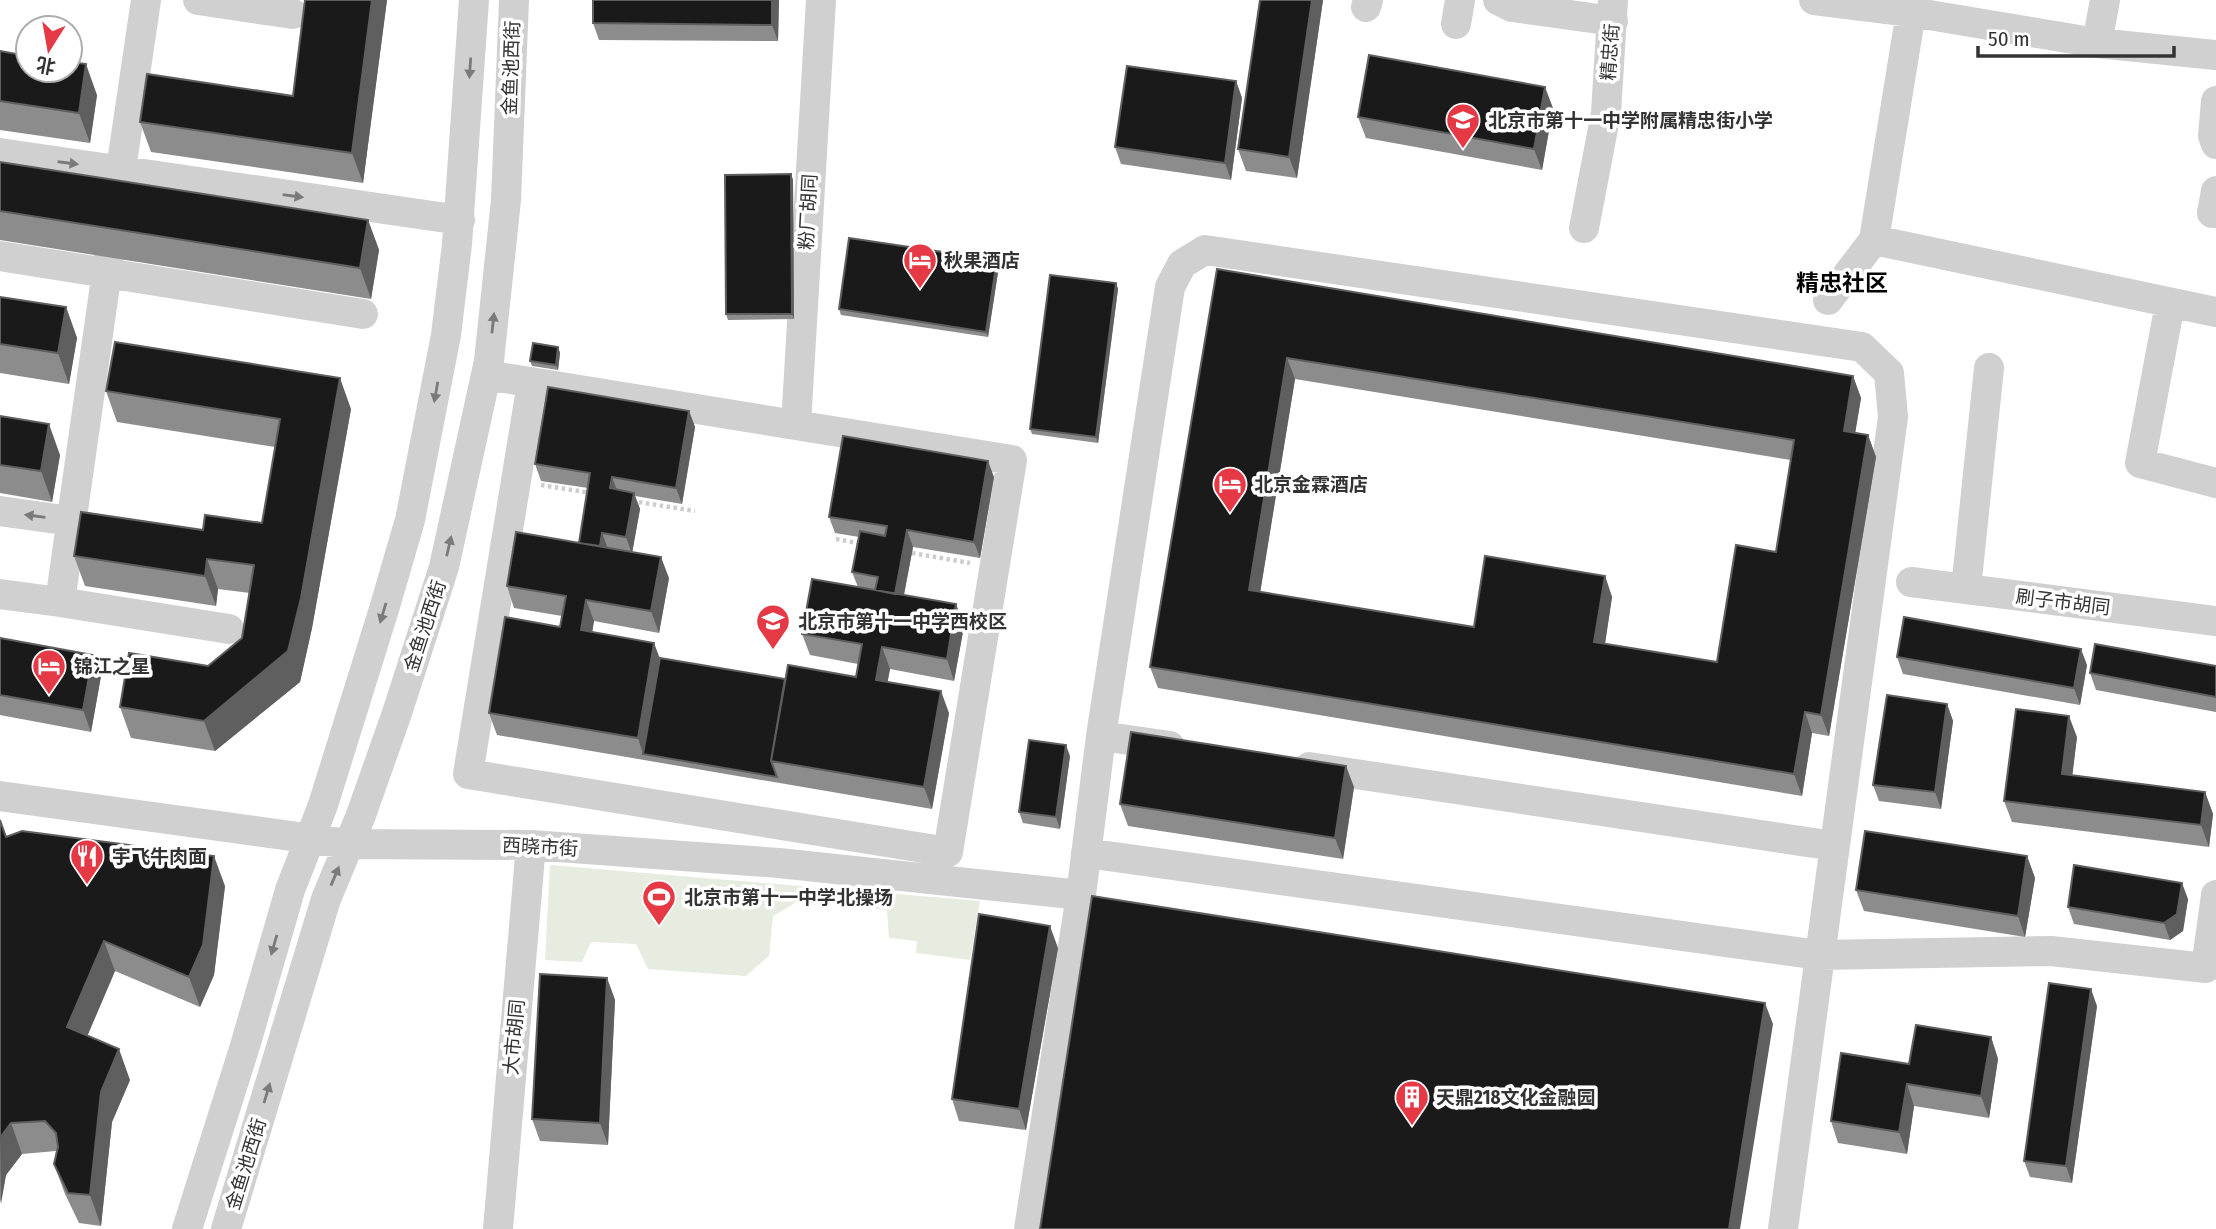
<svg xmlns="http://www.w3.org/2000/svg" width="2216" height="1229" viewBox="0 0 2216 1229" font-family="'Fira Sans Condensed','Noto Sans SC',sans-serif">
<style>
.pitch{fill:#e6ecdf}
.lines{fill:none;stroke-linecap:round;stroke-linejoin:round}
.path{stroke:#cdcdcd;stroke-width:4.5;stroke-dasharray:3.5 3.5;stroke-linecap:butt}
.minor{stroke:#d0d0d0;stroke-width:30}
.wall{fill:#8c8c8c;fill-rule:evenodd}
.shaded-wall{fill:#5f5f5f}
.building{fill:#1a1a1a;stroke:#5f5f5f;stroke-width:2;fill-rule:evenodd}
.oneway{fill:#7a7a7a}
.labels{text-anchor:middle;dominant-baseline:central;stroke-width:7;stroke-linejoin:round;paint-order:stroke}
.street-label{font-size:19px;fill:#333;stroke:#fff}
.poi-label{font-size:19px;font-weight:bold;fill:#333;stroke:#fff;text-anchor:start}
.quarter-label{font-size:23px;font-weight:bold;fill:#000;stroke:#fff}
</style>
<rect width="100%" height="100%" fill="#fff"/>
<path class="pitch" d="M550,865L980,901L970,960L916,953L917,941L889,938L887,910L800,900L773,916L769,956L746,976L648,969L636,944L591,942L582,962L545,960Z"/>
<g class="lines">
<path class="path" d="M541,485L591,493
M632,501L695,511
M836,539L863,544
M912,553L970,563"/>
<path class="minor" d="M198,0L293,14
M1498,0L1512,7L1613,21
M1814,0L1911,12L2097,43L2216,55
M1366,7L1368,0
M1456,24L1460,0
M2097,43L2105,0
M2216,101L2213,136L2216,144
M0,153L460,220
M118,190L146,0
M2216,191L2212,213H2216
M1584,228L1606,113L1613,0
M1874,240L2216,312
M0,256L363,314
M1828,300L1874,240L1911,12
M2170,304L2140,463L2216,483
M486,375L1012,460L948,852L468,774L532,383
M796,425L821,0
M0,511L71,521
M1911,582L2216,621
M1966,589L1989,368
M0,594L60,602L109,257
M60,602L229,629
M1101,736L1170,746
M1309,767L1834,846
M0,796L349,844L531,845L779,863L1081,895
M1086,853L1819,955L2051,951L2206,968L2216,895
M187,1229L245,1046L290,890L323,805L385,606L410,520L446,335L457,244L474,0
M226,1229L326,899L361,815L397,713L444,567L489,361L506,200L514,0
M498,1229L531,845
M1029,1229L1081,895L1101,736L1170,287L1182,264L1205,250L1862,347L1889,373L1893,417L1783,1229"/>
</g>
<path class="wall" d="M305,0H387L363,183L151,152L140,122L293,96Z
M779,0L778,41L599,40L593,23Z
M1260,0H1323L1297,178L1246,171L1238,149Z
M0,51L97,95L90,143L0,130Z
M1236,81L1242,98L1231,180L1121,164L1115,147Z
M1553,108L1542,170L1366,138L1358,117Z
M0,162L368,220L379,250L371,299L0,240Z
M791,174L793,180L794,319L728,320L726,314Z
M999,266L988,337L841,315L839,309Z
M1217,269L1853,376L1861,398L1855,433L1868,435L1876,457L1829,736L1812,733L1802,796L1158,688L1150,667ZM1295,379L1791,460L1776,552L1717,662L1605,644L1612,597L1605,576L1474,627L1260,592Z
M1116,283L1118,289L1098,443L1032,434L1030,429Z
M0,297L66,307L77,338L69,384L0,373Z
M558,347L560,353L558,370L532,366L530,361Z
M106,391L351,409L312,628L300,682L215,751L131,738L120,707L208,666L242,638L250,593L218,589L216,606L85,586L74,556L203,530L262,523L275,447L117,422Z
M689,411L695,427L682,504L635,496L640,509L632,552L669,578L659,633L594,621L592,632L660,658L785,679L856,677L858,664L810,655L802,634L858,587L852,572L859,537L835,533L829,517L994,477L980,558L913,547L904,595L956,604L964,626L954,681L890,669L887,682L949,713L932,809L497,735L489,713L560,627L562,616L514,608L507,586L579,543L588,488L541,481L535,464Z
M0,416L60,455L52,502L0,493Z
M0,638L93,655L101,676L91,732L0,715Z
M1897,657L2087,665L2080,705L1903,674Z
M2216,666V712L2096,690L2090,673Z
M1947,704L1953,721L1941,809L1879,801L1873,785Z
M2077,737L2072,775L2205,792L2213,814L2209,847L2012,822L2004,801Z
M1070,756L1060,829L1023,823L1019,812Z
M1354,787L1343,859L1128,826L1120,804Z
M0,820L6,837L225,886L214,975L200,1007L115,971L87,1036L130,1080L112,1122L101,1226L79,1223L65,1194L54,1164L56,1151L22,1154L6,1175L0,1204Z
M2027,856L2035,878L2025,937L1864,911L1856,890Z
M2188,899L2183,931L2170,940L2074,924L2068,907Z
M1058,948L1026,1130L959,1121L952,1099Z
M607,978L615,1000L608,1145L540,1141L532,1119Z
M2097,1006L2072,1183L2030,1177L2024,1161Z
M1991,1037L1998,1059L1989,1118L1914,1106L1907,1154L1838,1143L1831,1121L1909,1064Z"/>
<path class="shaded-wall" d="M372,0H387L363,183L352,153Z
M772,0H779L778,41L772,25Z
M1312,0H1323L1297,178L1289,157Z
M86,64L97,95L90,143L79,113Z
M1236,81L1242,98L1231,180L1225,163Z
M1545,87L1553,108L1542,170L1534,149Z
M791,174L793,180L794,319L792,314Z
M368,220L379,250L371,299L360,268Z
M997,260L999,266L988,337L986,332Z
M1116,283L1118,289L1098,443L1096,437Z
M66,307L77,338L69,384L58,353Z
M558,347L560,353L558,370L556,365Z
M1287,358L1295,379L1257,612L1249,590Z
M1853,376L1861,398L1852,452L1844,431Z
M340,378L351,409L312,628L300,682L215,751L204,721L288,651Z
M689,411L695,427L682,504L676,488Z
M49,424L60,455L52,502L41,471Z
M1868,435L1876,457L1829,736L1821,715Z
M988,461L994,477L980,558L974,542Z
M612,477L618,493L610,488Z
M634,493L640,509L632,554L626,537Z
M907,530L913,547L900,615L894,598Z
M602,533L608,549L599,551Z
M661,557L669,578L659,633L651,611Z
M207,559L218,589L216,606L205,576Z
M1605,576L1612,597L1602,663L1594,642Z
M586,600L594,621L589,652L581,630Z
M956,604L964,626L954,681L947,659Z
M654,643L662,664L643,754L638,738Z
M882,647L890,669L884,702L876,680Z
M2081,649L2087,665L2080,705L2074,688Z
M93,655L101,676L91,732L83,710Z
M941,691L949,713L932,809L924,787Z
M1947,704L1953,721L1941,809L1935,792Z
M1805,712L1812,733L1802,796L1794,774Z
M2069,716L2077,737L2070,795L2062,774Z
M1066,745L1070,756L1060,829L1056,817Z
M1346,766L1354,787L1343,859L1335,838Z
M2205,792L2213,814L2209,847L2201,825Z
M214,856L225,886L214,975L200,1007L189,977Z
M2027,856L2035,878L2025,937L2018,916Z
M2182,883L2188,899L2183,931L2170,940L2164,923Z
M1050,926L1058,948L1026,1130L1019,1109Z
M104,941L115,971L78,1058L67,1027Z
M607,978L615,1000L608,1145L600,1123Z
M2091,989L2097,1006L2072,1183L2066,1166Z
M1765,1003L1773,1024L1740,1229H1729Z
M1991,1037L1998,1059L1989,1118L1981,1096Z
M119,1049L130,1080L112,1122L101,1226L90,1195L101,1092Z
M1907,1084L1914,1106L1907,1154L1899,1132Z
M11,1123L22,1154L6,1175L1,1204L0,1138Z"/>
<path class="building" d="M305,0H372L352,153L140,122L147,74L293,96Z
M593,0H772V25L593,23Z
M1260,0H1312L1289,157L1238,149Z
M0,51L28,56V70H70V62L86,64L79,113L0,101Z
M1369,55L1545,87L1534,149L1358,117Z
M1127,66L1236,81L1225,163L1115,147Z
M0,162L368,220L360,268L0,211Z
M791,174L792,314H726L725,175Z
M849,238L997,260L986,332L839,309Z
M1217,269L1853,376L1844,431L1868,435L1821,715L1805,712L1794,774L1150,667ZM1287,358L1794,440L1776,552L1736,545L1717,662L1594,642L1605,576L1485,556L1474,627L1249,590Z
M1050,275L1116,283L1096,437L1030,429Z
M0,297L66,307L58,353L0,344Z
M115,342L340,378L301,598L288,651L204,721L120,707L129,653L208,666L242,638L254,565L207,559L205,576L74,556L81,512L203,530L205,515L262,523L280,419L106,391Z
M533,343L558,347L556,365L530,361Z
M548,387L689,411L676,488L612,477L610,488L634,493L626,537L602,533L600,546L579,543L590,473L535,464Z
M0,416L49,424L41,471L0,465Z
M843,436L988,461L974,542L907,530L895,594L875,590L878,577L852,572L860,531L885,536L887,526L829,517Z
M516,532L661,557L651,611L586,600L581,630L654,643L638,738L489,713L505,617L560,627L566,596L507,586Z
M812,579L956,604L947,659L882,647L876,680L941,691L924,787L771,761L788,665L856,677L862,644L802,634Z
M1904,617L2081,649L2074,688L1897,657Z
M0,638L93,655L83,710L0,695Z
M2095,644L2216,666V697L2090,673Z
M660,658L785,679L771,761L777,777L643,754Z
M1887,695L1947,704L1935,792L1873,785Z
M2016,709L2069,716L2062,774L2205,792L2201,825L2004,801Z
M1131,732L1346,766L1335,838L1120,804Z
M1029,740L1066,745L1056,817L1019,812Z
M0,820L6,837L22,831L214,856L203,945L189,977L104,941L67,1027L119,1049L101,1092L90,1195L68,1193L54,1164L58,1147L56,1133L45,1121L11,1123L0,1138Z
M1865,831L2027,856L2018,916L1856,890Z
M2074,865L2182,883L2177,914L2164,923L2068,907Z
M1092,896L1765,1003L1729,1229H1040Z
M979,914L1050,926L1019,1109L952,1099Z
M540,974L607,978L600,1123L532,1119Z
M2049,983L2091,989L2066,1166L2024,1161Z
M1916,1025L1991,1037L1981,1096L1907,1084L1899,1132L1831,1121L1841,1053L1909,1064Z"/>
<defs><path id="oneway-solid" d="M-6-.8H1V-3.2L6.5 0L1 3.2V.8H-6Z" transform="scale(1.75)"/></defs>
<g class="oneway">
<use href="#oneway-solid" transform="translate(470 68) rotate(94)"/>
<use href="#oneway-solid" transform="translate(68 163) rotate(8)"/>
<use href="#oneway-solid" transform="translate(293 196) rotate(8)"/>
<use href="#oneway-solid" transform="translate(493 323) rotate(-84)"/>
<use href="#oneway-solid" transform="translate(436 392) rotate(100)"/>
<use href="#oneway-solid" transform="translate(35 516) rotate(-172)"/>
<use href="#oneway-solid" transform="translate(449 546) rotate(-77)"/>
<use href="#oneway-solid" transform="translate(383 613) rotate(107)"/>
<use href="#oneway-solid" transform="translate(335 876) rotate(-67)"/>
<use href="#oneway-solid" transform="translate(274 945) rotate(106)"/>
<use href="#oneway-solid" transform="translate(267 1093) rotate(-73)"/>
</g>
<defs>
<g id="school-pin" transform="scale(1.75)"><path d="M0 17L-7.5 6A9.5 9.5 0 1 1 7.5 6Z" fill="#e63946" stroke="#fff"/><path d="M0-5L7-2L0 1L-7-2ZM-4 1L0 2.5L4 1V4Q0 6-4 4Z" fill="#fff"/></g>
<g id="hotel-pin" transform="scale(1.75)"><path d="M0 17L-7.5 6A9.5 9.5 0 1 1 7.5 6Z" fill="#e63946" stroke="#fff"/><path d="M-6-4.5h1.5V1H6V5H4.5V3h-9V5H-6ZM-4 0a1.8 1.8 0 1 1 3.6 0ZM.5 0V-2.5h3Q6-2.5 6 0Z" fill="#fff"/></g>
<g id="restaurant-pin" transform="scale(1.75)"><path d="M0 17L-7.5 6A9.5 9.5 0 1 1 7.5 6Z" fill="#e63946" stroke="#fff"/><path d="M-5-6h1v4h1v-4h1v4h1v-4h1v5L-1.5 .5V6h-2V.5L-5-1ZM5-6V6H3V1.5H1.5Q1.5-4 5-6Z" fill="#fff"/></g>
<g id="stadium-pin" transform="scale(1.75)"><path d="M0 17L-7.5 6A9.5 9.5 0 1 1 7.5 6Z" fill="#e63946" stroke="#fff"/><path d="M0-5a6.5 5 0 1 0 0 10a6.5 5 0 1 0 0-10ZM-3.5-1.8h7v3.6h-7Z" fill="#fff"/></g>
<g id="building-pin" transform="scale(1.75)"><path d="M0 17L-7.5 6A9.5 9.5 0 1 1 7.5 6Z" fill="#e63946" stroke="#fff"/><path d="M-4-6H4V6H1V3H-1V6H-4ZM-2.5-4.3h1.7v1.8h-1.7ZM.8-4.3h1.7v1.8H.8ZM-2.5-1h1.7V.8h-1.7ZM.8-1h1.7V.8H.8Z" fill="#fff"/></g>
</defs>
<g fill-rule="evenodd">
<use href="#school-pin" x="1463" y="120"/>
<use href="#hotel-pin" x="920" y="260"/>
<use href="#hotel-pin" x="1230" y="484"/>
<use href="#school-pin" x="773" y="621"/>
<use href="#hotel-pin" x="49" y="666"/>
<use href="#restaurant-pin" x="87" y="856"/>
<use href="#stadium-pin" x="659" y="897"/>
<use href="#building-pin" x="1412" y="1097"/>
</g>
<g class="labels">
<g class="street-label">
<text transform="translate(1610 52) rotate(-86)">精忠街</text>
<text transform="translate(511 68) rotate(-88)">金鱼池西街</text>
<text transform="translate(808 212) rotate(-87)">粉厂胡同</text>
<text transform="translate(2063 602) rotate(7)">刷子市胡同</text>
<text transform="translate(425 626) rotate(-72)">金鱼池西街</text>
<text transform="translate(540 847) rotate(3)">西晓市街</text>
<text transform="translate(514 1037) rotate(-85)">大市胡同</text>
<text transform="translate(246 1164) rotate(-73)">金鱼池西街</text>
</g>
<g class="poi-label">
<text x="1488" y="120">北京市第十一中学附属精忠街小学</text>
<text x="944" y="260">秋果酒店</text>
<text x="1254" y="484">北京金霖酒店</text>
<text x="798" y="621">北京市第十一中学西校区</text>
<text x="74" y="666">锦江之星</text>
<text x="112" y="856">宇飞牛肉面</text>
<text x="684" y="897">北京市第十一中学北操场</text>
<text x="1436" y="1097">天鼎218文化金融园</text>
</g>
<g class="quarter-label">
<text x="1842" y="283">精忠社区</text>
</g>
</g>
<g transform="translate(49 49) rotate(191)"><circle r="33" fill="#ffffff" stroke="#adadad" stroke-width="2"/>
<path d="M0-5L12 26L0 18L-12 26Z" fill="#e63946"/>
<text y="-10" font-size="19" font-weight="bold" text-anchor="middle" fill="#333333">北</text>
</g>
<path d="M1978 46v10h196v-10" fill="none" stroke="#333333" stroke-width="3.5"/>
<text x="1988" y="46" font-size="21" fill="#333333" stroke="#ffffff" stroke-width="5" paint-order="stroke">50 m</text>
</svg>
